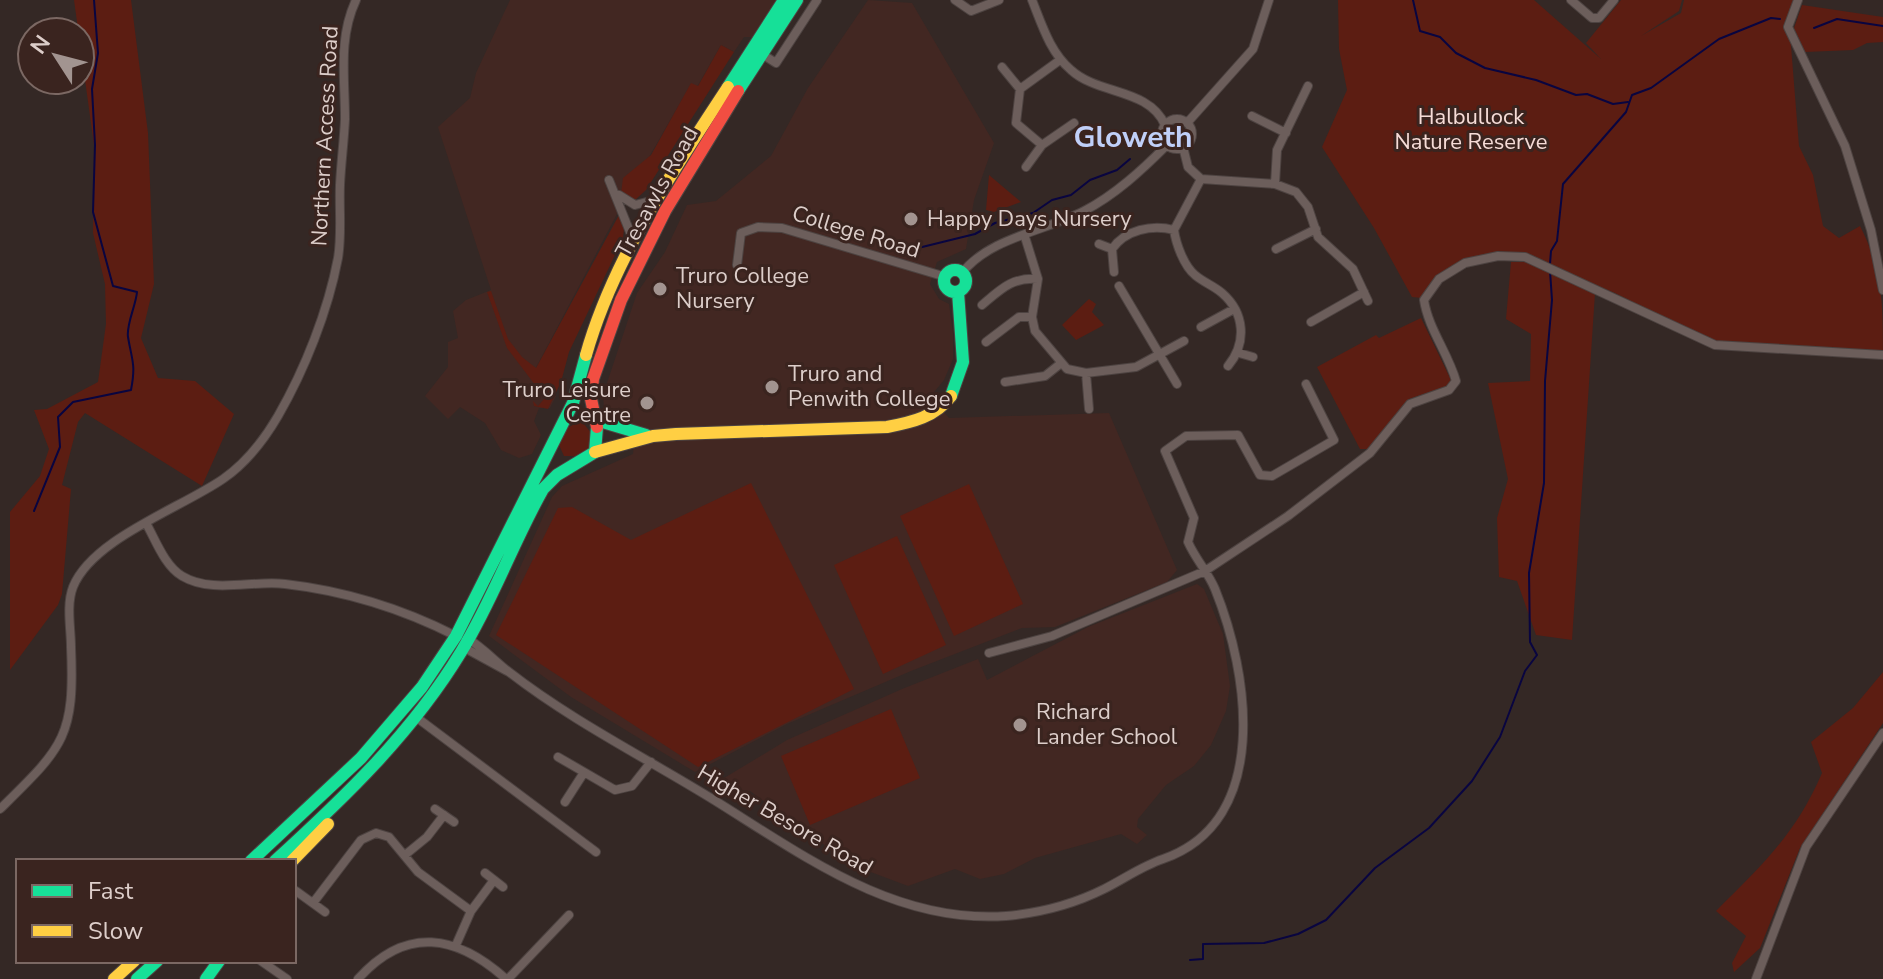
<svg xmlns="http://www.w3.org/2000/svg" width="1883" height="979" viewBox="0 0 1883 979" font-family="'Nunito Sans',sans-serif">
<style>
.built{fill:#422722}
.green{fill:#5c1d12}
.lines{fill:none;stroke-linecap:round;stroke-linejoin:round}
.stream{stroke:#090540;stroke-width:2}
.street-casing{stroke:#4d4341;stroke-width:10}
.fast-casing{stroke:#4d4341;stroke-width:14}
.slow-casing{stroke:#4d4341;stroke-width:14}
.jam-casing{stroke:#4d4341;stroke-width:14}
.street{stroke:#6c5e5b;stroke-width:8}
.fast{stroke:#16e098;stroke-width:12}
.slow{stroke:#ffcf43;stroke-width:12}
.jam{stroke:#f24e42;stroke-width:12}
.poi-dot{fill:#a29490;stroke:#3a241f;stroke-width:3}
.labels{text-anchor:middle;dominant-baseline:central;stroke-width:6;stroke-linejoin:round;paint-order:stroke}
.park-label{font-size:22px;fill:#f6dcd7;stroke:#3a241f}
.street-label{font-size:22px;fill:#ddceca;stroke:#3a241f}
.poi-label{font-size:22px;fill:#ddceca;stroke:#3a241f;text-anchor:start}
.district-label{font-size:30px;font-weight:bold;fill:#c0cff8;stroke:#3a241f}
</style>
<rect width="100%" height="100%" fill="#342825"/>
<path class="built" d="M510,0H784L759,37H744L734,52L721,45L697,87L691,84L626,197L531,377L542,394L556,396L550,408H539L534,421L541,435L532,454L519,458L501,450L485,423L460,407L448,419L425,396L448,367V342L458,338L453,311L466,300L491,290L438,127L470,98L476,73Z
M868,0L912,3L994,143L974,200L966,249L937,262L930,284L939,299L949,304L953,333V359L944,380L930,397L949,418L1109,413L1177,570L1167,582L1055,627L1022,628L911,671L787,724L695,772L571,697L489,636L552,497L562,486L633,454L636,426L604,409L603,395L637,293L665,252L687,205L716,201L771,156L808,88Z
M1197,584L1204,589L1223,634L1230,686L1226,711L1211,745L1194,766L1166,785L1138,819L1137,827L1147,835L1137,844L1121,834L1035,858L1004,874L980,879L955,869L908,886L852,865L750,791L711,786L787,740L902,689L978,659L987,680L1088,627Z"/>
<path class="green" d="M74,0H131L148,133L154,284L141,338L158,378L195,381L234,414L202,486L85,413L78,422L62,485L71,489L62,594L58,605L10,670V512L40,476L49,449L34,410L47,409L98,382L106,324L105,284L93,233L94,145Z
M1338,0H1534L1601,59L1586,43L1621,0H1682L1679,11L1641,36L1681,13L1684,0H1796L1789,21L1799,146L1813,175L1823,226L1839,238L1860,226C1883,271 1883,305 1883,355L1715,345L1615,293L1525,257L1485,258L1448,274L1422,298L1412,297L1374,228L1322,147L1347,90L1339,49Z
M1802,5L1883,17V42L1867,43L1853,50L1805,52L1794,28Z
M721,45L734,52L646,190L634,201L621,194L623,178L651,155L691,83L698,86Z
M989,175L1021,202L994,212L986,210Z
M619,215L624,228L623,238L569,352L561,382L548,409L534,406L533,401L538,406L545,398L507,348L487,292L491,291L508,339L522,357L536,368Z
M1511,262H1528L1595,293L1572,640L1536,635L1517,581L1499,577L1497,518L1508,479L1488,383L1530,381L1531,334L1506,319Z
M1089,299L1096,304L1092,312L1104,325L1076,340L1062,325Z
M1421,318L1451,380L1447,386L1409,399L1368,449H1360L1317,367L1376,335L1379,338Z
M581,420L591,433L589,448L577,456H564L559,445L566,429Z
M751,483L854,689L698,767L496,635L558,508L572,507L631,540Z
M969,484L1023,604L954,636L900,516Z
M897,536L946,645L883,674L834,565Z
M1883,672V723L1800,848L1760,948L1734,972L1732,963L1746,936L1716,911C1761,866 1796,834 1822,773L1811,742L1853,708Z
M891,709L920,778L810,825L781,756Z"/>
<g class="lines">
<path class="stream" d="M1413,0L1420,31L1440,37L1456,53L1485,68L1536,80L1576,95L1587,94L1613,104L1628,102
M1814,28L1837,19L1883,26
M914,249L975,234L995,223L1033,213L1052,200L1071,195L1090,180L1117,170L1130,159
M1550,264L1551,251L1557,241L1563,184L1626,112L1632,95L1651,88L1719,39L1771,18L1780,19
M34,511L60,447L58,417L73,402L131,390C136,364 132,361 128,337C126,325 136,305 137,292L113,286L93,212L95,145L92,89L98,53L94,0
M1190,960L1203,959V944L1264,943L1298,934L1326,920L1375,868L1429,828L1472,781L1500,737L1525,671L1537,655L1530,642L1529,573L1544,483L1545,381L1552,300L1550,271"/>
<g class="street-casing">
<path id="street" d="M955,0L971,11L999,0
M1032,0C1042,25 1050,52 1071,70C1098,95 1149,88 1165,125
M1571,0L1592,18H1599L1614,0
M1798,0L1788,27L1845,146L1871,230L1883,290
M762,54L776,63L817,0
M1002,67L1020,89L1060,60
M1020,89L1016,123L1042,145L1074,123
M1252,116L1286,133
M1162 134a15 15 0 1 1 30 0a15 15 0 1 1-30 0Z
M1187,123L1253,49L1269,0
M1183,147L1188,167L1201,179L1275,184L1296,192L1308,207L1318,237L1353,269L1368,301
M1026,167L1042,145
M1201,179L1174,230C1176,244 1184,266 1195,275C1203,282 1214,286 1222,293C1245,313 1247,343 1228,366
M609,180L634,242
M1275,184L1277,150L1308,86
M619,195L635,205L658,199
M1025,237L1038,279L1032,317L1035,331L1067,369L1086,373L1136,367L1184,341
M1099,244L1112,249
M1276,249L1316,229
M737,265L741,233L758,227L782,228L946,277
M1114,272L1112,249C1125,230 1152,224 1174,230
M962,273C989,238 1045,231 1084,211C1115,195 1142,170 1167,145
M1119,286L1177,384
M982,305C1001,289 1012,277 1038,279
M1311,322L1364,292
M1201,327L1234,309
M986,342L1019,317H1032
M1239,353L1253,357
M1086,373L1089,409
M1005,382L1045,376L1060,364
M147,525C156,541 165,566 182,576C212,594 252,580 285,584C346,591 401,608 456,636
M467,638C483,648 495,661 509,672C572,721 646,758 714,800C804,856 895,924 1006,916C1039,913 1074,904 1104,889C1124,879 1142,866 1163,859C1272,821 1249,673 1215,589C1208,572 1196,560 1188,542L1194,518L1165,451L1186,436L1238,435L1260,475L1272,476L1334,440L1306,384
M463,647L507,671
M989,653L1052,636L1205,571L1288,516L1370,453L1410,404L1449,390L1456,381C1448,353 1428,328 1424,300L1439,279L1465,263L1498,256L1525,257L1715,345L1883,355
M416,717L596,852
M558,757L615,790L632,786L651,762
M565,802L583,774
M0,809C63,747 75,738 71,647C71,629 66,605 73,587C92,539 181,508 223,479C246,463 264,440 278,416C305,369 328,311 338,258C342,235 339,209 340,185C341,163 344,141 345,119C345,78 338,38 356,0
M435,809L454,822
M405,855L427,837L444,815
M485,873L503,887
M296,891L325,912
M313,903L361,840L376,833L389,837L418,872L471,911L456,945
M471,911L494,880
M261,961L287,979
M358,979C406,925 457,935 506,979
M508,979L569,915
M1756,979L1806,847L1883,733"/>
</g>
<g class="fast-casing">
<path id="fast" d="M728,87L784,0
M738,91L797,0
M944 281a11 11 0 1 1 22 0a11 11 0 1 1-22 0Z
M951,396L963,362L958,292
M596,420L646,435
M251,861L361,758L422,687L456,636L573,403L586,355
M275,861C344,798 412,733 461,652C493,600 513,542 543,489L557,475L595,452L597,427
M137,979L157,961
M206,979L219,961"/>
</g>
<g class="slow-casing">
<path id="slow" d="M586,355C613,259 674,169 728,87
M595,452L653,436L676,434L887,427C913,422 935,417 951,396
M292,861L328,824
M114,979L134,961"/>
</g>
<g class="jam-casing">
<path id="jam" d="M597,427L591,399L593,379L621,300L665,211L738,91"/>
</g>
<use href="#street" class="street"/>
<use href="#fast" class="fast"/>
<use href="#slow" class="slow"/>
<use href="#jam" class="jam"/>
</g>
<g class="poi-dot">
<circle cx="911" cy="219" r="8"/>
<circle cx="660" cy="289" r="8"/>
<circle cx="772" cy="387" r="8"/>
<circle cx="647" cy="403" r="8"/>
<circle cx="1020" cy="725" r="8"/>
</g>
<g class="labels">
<g class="park-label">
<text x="1471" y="117">Halbullock<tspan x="1471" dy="25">Nature Reserve</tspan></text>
</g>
<g class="street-label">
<text transform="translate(325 136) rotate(-87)">Northern Access Road</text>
<text transform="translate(657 192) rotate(-61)">Tresawls Road</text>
<text transform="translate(856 232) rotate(17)">College Road</text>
<text transform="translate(785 820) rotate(30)">Higher Besore Road</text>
</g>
<g class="poi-label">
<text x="927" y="219">Happy Days Nursery</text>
<text x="676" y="276">Truro College<tspan x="676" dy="25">Nursery</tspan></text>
<text x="788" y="374">Truro and<tspan x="788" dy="25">Penwith College</tspan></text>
<text x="631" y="390" text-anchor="end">Truro Leisure<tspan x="631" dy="25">Centre</tspan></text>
<text x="1036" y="712">Richard<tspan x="1036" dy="25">Lander School</tspan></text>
</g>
<g class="district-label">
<text x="1133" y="137">Gloweth</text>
</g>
</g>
<rect x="16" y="859" width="280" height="104" fill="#3a241f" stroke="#7b6863" stroke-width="2"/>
<rect x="32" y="885" width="40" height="12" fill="#16e098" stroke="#7b6863" stroke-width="2"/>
<text x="88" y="899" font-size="24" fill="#ddceca">Fast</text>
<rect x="32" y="925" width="40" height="12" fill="#ffcf43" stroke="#7b6863" stroke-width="2"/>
<text x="88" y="939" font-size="24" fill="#ddceca">Slow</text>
<g transform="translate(56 56) rotate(306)"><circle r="38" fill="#3a241f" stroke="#7b6863" stroke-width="2"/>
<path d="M0-6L14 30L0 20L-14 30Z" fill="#a29490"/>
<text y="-12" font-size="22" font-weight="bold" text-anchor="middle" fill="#ddceca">N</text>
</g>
</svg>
